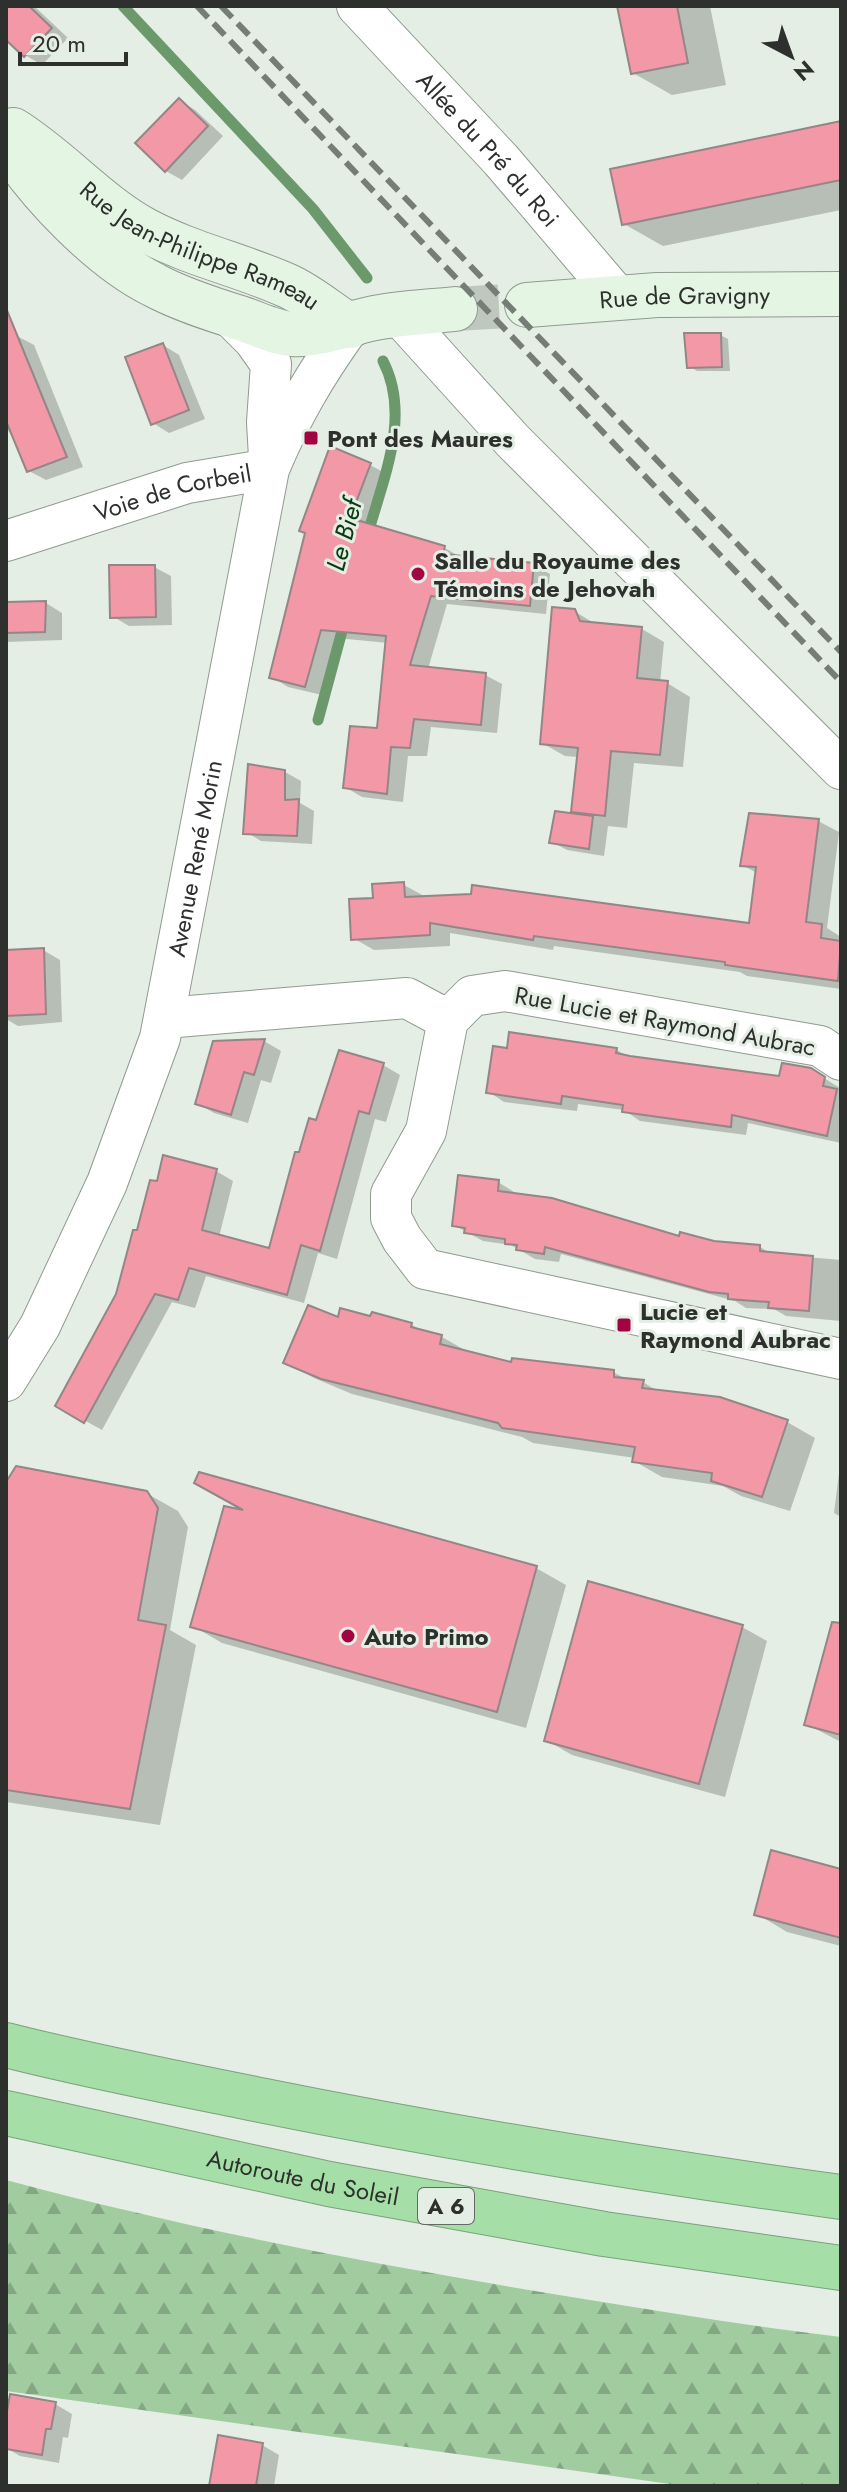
<svg xmlns="http://www.w3.org/2000/svg" width="847" height="2492" viewBox="0 0 847 2492" font-family="Jost,sans-serif">
<style>
.forest{fill:url(#forest-firs)}
.shadow{fill:#0003}
.lines{fill:none;stroke-linecap:round;stroke-linejoin:round}
.stream{stroke:#6b996c;stroke-width:11}
.building{fill:#f398a6;stroke:#948687;stroke-width:2}
.secondary-tunnel{stroke:#bfc8bf;stroke-width:44;stroke-dasharray:44 22;stroke-linecap:butt}
.street-casing{stroke:#909a90;stroke-width:42}
.secondary-casing{stroke:#909a90;stroke-width:46}
.highway-casing{stroke:#7ba17c;stroke-width:46}
.street{stroke:#fff;stroke-width:40}
.secondary{stroke:#e4f5e4;stroke-width:44}
.highway{stroke:#a5dea6;stroke-width:44}
.rail{stroke:#767c76;stroke-width:6;stroke-dasharray:16 8;stroke-linecap:butt}
.poi-dot{fill:#a10440;stroke:#e4eee4;stroke-width:3}
.labels{text-anchor:middle;dominant-baseline:central;stroke-width:6;stroke-linejoin:round;paint-order:stroke}
.shield{fill:#e4eee4;stroke:#646964;stroke-width:2}
.shield-label{font-size:22px;font-weight:bold;fill:#2d302d}
.street-label{font-size:24px;fill:#2d302d;stroke:#e4eee4}
.poi-label{font-size:24px;font-weight:bold;fill:#2d302d;stroke:#e4eee4;text-anchor:start}
.water-label{font-size:26px;font-style:italic;fill:#0a3a10;stroke:#e4eee4}
</style>
<defs>
<pattern id="forest-firs" width="22" height="20" patternUnits="userSpaceOnUse" patternTransform="scale(2)"><rect width="22" height="20" fill="#a0cca0"/><path d="M5 1l3.5 6h-7zM16 11l3.5 6h-7z" fill="#83a683"/></pattern>
</defs>
<rect width="100%" height="100%" fill="#e4eee4"/>
<path class="forest" d="M6,2180C188,2229 373,2264 559,2295C653,2310 746,2326 841,2337V2486H684L6,2391Z"/>
<path class="shadow" d="M6,6H34L68,38L42,65L25,55L6,37Z
M619,6H710L726,85L672,95L633,73Z
M179,100L195,110L223,136L182,180L166,171Z
M841,123V210L663,246L624,224Z
M720,335L728,339L730,371H697L689,366Z
M17,336L34,345L83,467L46,480L29,471L14,435L9,432L6,425V340Z
M163,345L179,355L205,419L169,433L153,423Z
M370,465L387,474L368,525L445,548L462,558L533,565L550,574L546,614L447,604L428,669L485,675L502,684L497,733L431,727L427,756H408L403,802L362,797L345,787L379,731L388,643L337,638L322,695L288,687L272,677Z
M154,567L171,576L172,625L129,626L112,616Z
M46,603L62,613V640L6,642V604Z
M574,611L597,625L642,629L664,642L660,683H667L690,697L683,767L634,763L627,828L608,826L604,856L567,850L552,842L583,816L574,811L579,757L565,756L542,743Z
M285,772L301,781L300,803L314,811L312,844L261,841L246,832Z
M818,821L839,832L827,928L841,937V989L747,976L740,972L554,946L553,950L450,933V946L374,950L353,938L375,900L404,885L424,896L751,925L757,873L742,865Z
M43,950L60,960L62,1022L18,1026L6,1019V952Z
M264,1041L281,1051L271,1083L261,1080L248,1123L214,1113L197,1103Z
M617,1050L631,1058L781,1079L811,1070L840,1088L841,1143L748,1123L746,1135L640,1121L624,1110L578,1104L577,1111L504,1102L489,1092Z
M340,1053L383,1065L400,1075L386,1122L375,1119L337,1259L318,1253L304,1303L206,1276L195,1308L172,1302L102,1430L57,1405L118,1294L158,1184L165,1158L216,1171L233,1181L219,1237L271,1251L300,1155L317,1122Z
M498,1182L514,1192V1195L681,1238L760,1247L772,1254L841,1260V1321L786,1316L774,1309L746,1308L735,1301L561,1254L559,1262L535,1259L511,1245L483,1241L454,1225Z
M373,1315L412,1325L426,1333L442,1337L470,1353L513,1365L613,1372L628,1380L643,1382L659,1392L787,1422L815,1438L790,1511L741,1496L723,1486L662,1477L634,1461L635,1458L533,1443L522,1437L352,1394L314,1378L286,1362L339,1319L371,1318Z
M841,1457V1517L834,1513Z
M6,1486L146,1493L178,1511L188,1527L170,1630L196,1645L160,1825L6,1802Z
M536,1568L566,1585L526,1728L222,1643L193,1626Z
M742,1627L767,1641L725,1797L572,1755L546,1740Z
M841,1645V1742L806,1724Z
M841,1872V1946L787,1932L757,1914Z
M55,2404L72,2414L68,2438L63,2437L59,2463L20,2456L6,2448V2429Z
M262,2445L279,2455L274,2486H211Z"/>
<g class="lines">
<path class="stream" d="M123,6L313,209L367,278
M367,537C382,481 412,417 383,361
M318,720L345,620"/>
</g>
<path class="building" d="M6,6H29L52,28L24,57L6,40Z
M617,6H677L688,63L631,74Z
M179,98L208,126L165,172L135,143Z
M841,121V180L622,225L610,169Z
M6,308L67,457L27,472L6,421Z
M684,333H721L722,367L687,368Z
M163,343L189,410L151,425L125,357Z
M330,446L371,463L350,518L445,546L443,554L534,563L530,606L431,596L410,665L486,673L481,725L414,719L410,748L391,747L387,794L343,788L350,726L377,728L386,636L321,630L305,687L269,678L305,533L299,531Z
M109,565H155L156,617L110,618Z
M46,601L45,632L6,633V602Z
M552,607L575,609L580,621L642,627L637,678L668,681L660,755L611,751L605,816L571,812L578,748L540,744Z
M248,764L285,770V800L299,799L297,836L243,834Z
M555,811L593,816L589,849L549,843Z
M749,813L819,819L806,922L822,924L821,938L841,941L838,981L725,965V962L534,936L533,940L430,923V935L351,940L349,899L373,898L372,884L404,882L405,897L471,894L472,885L749,923L756,867L740,866Z
M44,948L46,1014L6,1016V950Z
M509,1032L617,1048L616,1053L630,1056L779,1076L782,1063L811,1068L825,1077L823,1086L837,1089L827,1136L732,1115L731,1127L622,1112L623,1105L562,1096L561,1104L486,1093L493,1046L507,1048Z
M265,1039L254,1075L244,1072L231,1115L195,1104L213,1041Z
M339,1050L384,1063L369,1114L359,1111L320,1251L301,1245L287,1295L189,1268L178,1300L155,1294L84,1423L55,1406L116,1294L133,1230H137L150,1180L157,1181L163,1155L217,1169L202,1230L269,1248L295,1152H299L309,1118L316,1120Z
M458,1175L499,1180L498,1191L552,1198L679,1236L680,1232L714,1241L760,1245V1251L813,1256L809,1311L768,1308L769,1302L728,1299V1294L709,1292L545,1247L544,1254L516,1250L517,1245L505,1244V1239L464,1233L465,1228L452,1226Z
M308,1305L338,1317L340,1308L370,1316L372,1312L412,1323L411,1327L442,1335L440,1344L511,1362L512,1358L614,1370V1377L644,1380L642,1388L720,1397L788,1420L762,1497L711,1481L712,1473L632,1462L635,1447L502,1428L498,1423L321,1379L283,1363Z
M16,1466L147,1491L158,1508L138,1620L166,1625L130,1809L6,1790V1482Z
M199,1472L537,1566L497,1712L190,1627L224,1506L243,1510L194,1483Z
M588,1581L743,1625L699,1784L544,1741Z
M832,1622L841,1623V1735L804,1725Z
M771,1850L841,1869V1938L754,1915Z
M10,2394L56,2402L51,2429H46L42,2455L6,2449V2417Z
M218,2435L263,2443L256,2486H209Z"/>
<g class="lines">
<path class="secondary-tunnel" d="M455,309L527,305"/>
<g class="street-casing">
<g id="street">
<path id="s1" d="M357,6L501,160L617,296"/>
<path d="M228,314L254,340L271,364L267,422L269,457"/>
<path d="M398,314L513,441L841,769"/>
<path id="s2" d="M6,541L187,483L269,469"/>
<path d="M165,1018L407,998L448,1020"/>
<path d="M841,1060L820,1046L505,991L472,996L448,1020L426,1131L391,1194V1218L402,1239L425,1269L841,1359"/>
<path id="s3" d="M6,1381L40,1326L107,1183L160,1038L269,469C292,414 315,375 350,326"/>
</g>
</g>
<g class="secondary-casing">
<g id="secondary">
<path id="s4" d="M13,130C61,160 96,203 145,230C190,254 241,265 288,286C310,296 329,313 350,326"/>
<path d="M6,142C37,192 100,258 154,285C180,299 211,309 240,318C256,323 275,333 292,334C316,336 347,324 370,319C398,313 427,312 455,309"/>
<path id="s5" d="M527,305L657,295L841,294"/>
</g>
</g>
<g class="highway-casing">
<g id="highway">
<path d="M6,2045C88,2066 172,2082 255,2099C449,2138 644,2170 841,2197"/>
<path id="s6" d="M6,2113L329,2184L604,2234L841,2268"/>
</g>
</g>
<use href="#street" class="street"/>
<use href="#secondary" class="secondary"/>
<use href="#highway" class="highway"/>
<path class="rail" d="M197,6L841,682
M221,6L841,652"/>
</g>
<g class="poi-dot">
<rect x="303" y="430" width="16" height="16" rx="4"/>
<circle cx="418" cy="574" r="8"/>
<rect x="616" y="1317" width="16" height="16" rx="4"/>
<circle cx="348" cy="1636" r="8"/>
</g>
<g class="labels">
<rect class="shield" x="418" y="2188" width="56" height="36" rx="6"/>
<g class="shield-label">
<text x="446" y="2206">A 6</text>
</g>
<g class="street-label">
<text stroke="none"><textPath href="#s1" startOffset="194">Allée du Pré du Roi</textPath></text>
<text stroke="none"><textPath href="#s4" startOffset="222">Rue Jean-Philippe Rameau</textPath></text>
<text stroke="none"><textPath href="#s5" startOffset="158">Rue de Gravigny</textPath></text>
<text stroke="none"><textPath href="#s2" startOffset="174">Voie de Corbeil</textPath></text>
<text stroke="none"><textPath href="#s3" startOffset="560">Avenue René Morin</textPath></text>
<text transform="translate(665 1021) rotate(10)">Rue Lucie et Raymond Aubrac</text>
<text stroke="none"><textPath href="#s6" startOffset="304">Autoroute du Soleil</textPath></text>
</g>
<g class="poi-label">
<text x="327" y="438">Pont des Maures</text>
<text x="434" y="560">Salle du Royaume des<tspan x="434" dy="28">Témoins de Jehovah</tspan></text>
<text x="640" y="1311">Lucie et<tspan x="640" dy="28">Raymond Aubrac</tspan></text>
<text x="364" y="1636">Auto Primo</text>
</g>
<g class="water-label">
<text transform="translate(344 535) rotate(-75)">Le Bief</text>
</g>
</g>
<rect width="847" height="2492" fill="none" stroke="#2d302d" stroke-width="16"/>
<g transform="translate(791 56) rotate(139)" stroke="#e4eee4" stroke-width="6" paint-order="stroke">
<path d="M0-6L14 30L0 20L-14 30Z" fill="#2d302d"/>
<text y="-12" font-size="22" font-weight="bold" text-anchor="middle" fill="#2d302d">N</text>
</g>
<path d="M20 52v12h106v-12" fill="none" stroke="#2d302d" stroke-width="4"/>
<text x="32" y="52" font-size="24" fill="#2d302d" stroke="#e4eee4" stroke-width="6" paint-order="stroke">20 m</text>
</svg>
